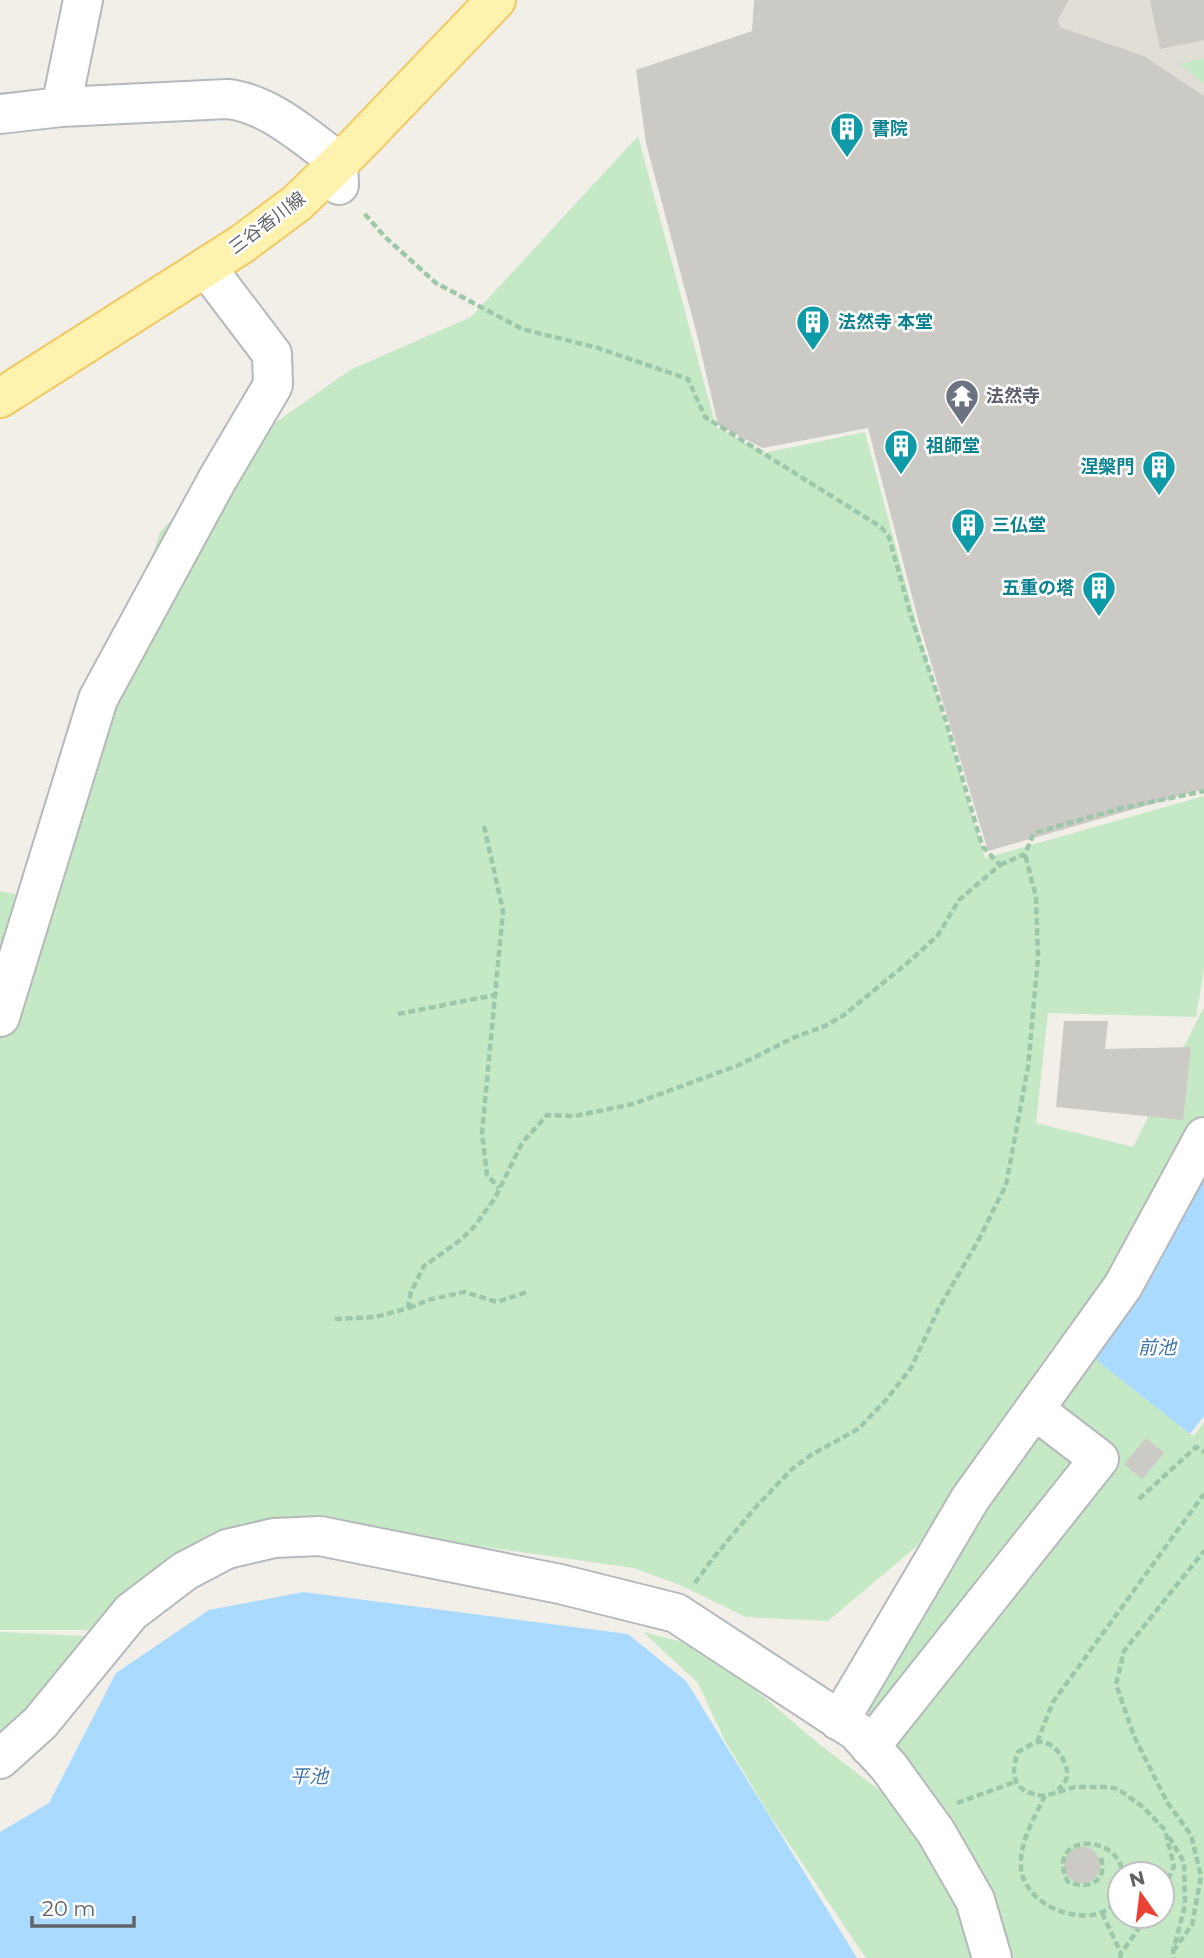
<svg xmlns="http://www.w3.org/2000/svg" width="1204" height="1958" viewBox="0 0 1204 1958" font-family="Montserrat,'Noto Sans JP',sans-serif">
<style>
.education{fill:#e1ded6}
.green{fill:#c5e8c5;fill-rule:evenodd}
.water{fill:#aadaff}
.building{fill:#cccac5}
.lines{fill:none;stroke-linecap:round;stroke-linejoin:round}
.minor-casing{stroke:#b5b8bc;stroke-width:42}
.major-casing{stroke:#f2c960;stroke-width:42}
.path{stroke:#9cc7a9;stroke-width:4.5;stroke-dasharray:7 3.5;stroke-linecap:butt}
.minor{stroke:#fff;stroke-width:38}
.major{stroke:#fff2af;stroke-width:38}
.labels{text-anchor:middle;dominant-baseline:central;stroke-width:5;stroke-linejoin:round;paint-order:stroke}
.culture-label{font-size:18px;font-weight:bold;fill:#0d838f;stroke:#fff;text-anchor:start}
.street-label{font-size:18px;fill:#5f6368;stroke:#fff}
.worship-label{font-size:18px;font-weight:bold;fill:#5b616d;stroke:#fff;text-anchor:start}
.water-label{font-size:19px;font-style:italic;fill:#4174aa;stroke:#fff}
</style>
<rect width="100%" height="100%" fill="#f1efe8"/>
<path class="education" d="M1069,0H1204V96L1144,56L1060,27L1058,20Z"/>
<path class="green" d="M1204,58V84L1180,64Z
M638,136L716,427L764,453L865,432L920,637L985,858L1204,796V969L1196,1017L1048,1013L1036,1123L1133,1147L1204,1007V1187L1180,1427L1194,1436L1204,1422V1958H1003L943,1818L837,1684L921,1590L1086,1371L1054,1345L917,1546L828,1621L746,1617L680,1585L634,1568L406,1536L270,1531L105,1630H0V891L45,900L77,786L160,532L241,447L350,370L471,317ZM1120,1874H1162V1916H1120Z
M0,1632L105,1637L0,1752Z
M643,1632L706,1648L819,1744L908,1812L959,1883L981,1958H866L769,1814L725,1741L698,1683Z"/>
<path class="water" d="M1204,1171V1416L1190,1434L1095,1359Z
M303,1592L628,1634L686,1681L857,1958H0V1832L49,1803L116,1673L209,1610Z"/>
<path class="building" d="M754,0H1069L1058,20L1060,27L1144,56L1204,96V789L988,851L919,623L868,428L763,448L718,425L697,335L646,143L636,70L752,31Z
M1150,0H1204V40L1160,49Z
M1064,1021H1108L1105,1049L1191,1047L1183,1120L1056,1107Z
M1146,1438L1164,1453L1142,1479L1124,1464Z
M1064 1865a18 18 0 1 1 36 0a18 18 0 1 1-36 0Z"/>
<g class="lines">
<g class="minor-casing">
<path id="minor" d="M61,107L83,0
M0,114L61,107L227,99C269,103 306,138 338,161L339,185
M0,1017L98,699L217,480L273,385L272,354L206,267
M839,1721L970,1499L1123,1286L1204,1137
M870,1747L1099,1459L1035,1410
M0,1759L40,1723L131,1612L185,1571L227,1549L274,1538L320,1536L560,1584L676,1613L856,1731L889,1767L936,1832L975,1900L992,1958"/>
</g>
<g class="major-casing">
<path id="major" d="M0,398L242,244L297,203L354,148L496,0"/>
</g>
<path class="path" d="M484,826L503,911L482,1133L487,1175L499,1188
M1000,865L1025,854L1034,833L1118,809L1204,791
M398,1014L495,995
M409,1308L428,1300L464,1292L497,1302L527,1292
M335,1319L375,1317L408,1308L411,1292L424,1266L458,1242L474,1227L495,1198L522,1143L547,1115L575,1116L633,1104L739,1065L795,1037L825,1026L844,1015L911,960L938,935L959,900L1000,865L983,847L980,839L945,718L911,616L889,537L881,527L705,417L688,379L598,348L522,329L436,283L385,237L363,212
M1139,1499L1196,1447L1204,1452
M695,1583L714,1557L755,1508L791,1470L811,1455L858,1429L886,1400L911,1368L939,1308L979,1239L1006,1185L1028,1067L1038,958L1036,897L1025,854
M1037,1742L1053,1702L1204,1494
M1045,1796C1015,1793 1009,1779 1018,1752C1024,1749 1032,1743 1038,1742C1054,1740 1069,1762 1067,1777C1066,1782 1061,1786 1058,1790
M957,1803L1015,1782
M1169,1837L1184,1862L1185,1905L1173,1951L1174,1958
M1101,1858C1108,1882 1088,1890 1068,1882C1043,1834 1118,1831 1123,1874
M1120,1895C1115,1903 1110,1910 1100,1913C1070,1923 1023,1901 1021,1867C1019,1843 1035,1816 1045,1796L1075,1787H1107L1118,1789L1143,1807L1165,1830L1174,1866L1162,1894
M1102,1913L1121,1953
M1173,1951L1192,1925L1201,1876L1191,1835L1167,1802L1134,1736L1116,1684L1124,1651L1204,1551
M1120,1958L1121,1953L1148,1916"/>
<use href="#minor" class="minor"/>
<use href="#major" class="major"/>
</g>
<defs>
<g id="building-pin" transform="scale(1.75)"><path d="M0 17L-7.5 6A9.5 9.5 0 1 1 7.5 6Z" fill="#0f9aa8" stroke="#fff"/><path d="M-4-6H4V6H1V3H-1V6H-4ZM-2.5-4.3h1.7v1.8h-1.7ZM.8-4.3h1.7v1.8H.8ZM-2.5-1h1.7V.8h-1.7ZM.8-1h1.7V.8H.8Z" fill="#fff"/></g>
<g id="temple-pin" transform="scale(1.75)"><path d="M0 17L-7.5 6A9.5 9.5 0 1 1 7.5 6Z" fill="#6b7280" stroke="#fff"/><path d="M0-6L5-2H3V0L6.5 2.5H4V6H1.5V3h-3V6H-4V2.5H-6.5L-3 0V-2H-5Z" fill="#fff"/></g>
</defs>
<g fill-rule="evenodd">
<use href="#building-pin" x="847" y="129"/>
<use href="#building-pin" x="813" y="322"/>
<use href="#temple-pin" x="962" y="396"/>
<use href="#building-pin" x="901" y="446"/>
<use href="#building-pin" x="1159" y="467"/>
<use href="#building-pin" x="968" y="525"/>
<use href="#building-pin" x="1099" y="588"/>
</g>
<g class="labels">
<g class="culture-label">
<text x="872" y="129">書院</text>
<text x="838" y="322">法然寺 本堂</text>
<text x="926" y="446">祖師堂</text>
<text x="1134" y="467" text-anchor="end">涅槃門</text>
<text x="992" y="525">三仏堂</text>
<text x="1074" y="588" text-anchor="end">五重の塔</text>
</g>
<g class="street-label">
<text transform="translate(267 223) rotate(-37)">三谷香川線</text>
</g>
<g class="worship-label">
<text x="986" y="396">法然寺</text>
</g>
<g class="water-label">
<text x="1157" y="1347">前池</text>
<text x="309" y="1776">平池</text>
</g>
</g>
<g transform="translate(1141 1895) rotate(346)"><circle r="33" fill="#ffffff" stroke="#bfc1c3" stroke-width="2"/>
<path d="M0-5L12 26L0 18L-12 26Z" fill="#ea4335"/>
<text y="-10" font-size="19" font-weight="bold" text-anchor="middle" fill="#5f6368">N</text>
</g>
<path d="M32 1916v10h102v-10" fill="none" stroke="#5f6368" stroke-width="3.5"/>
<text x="42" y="1916" font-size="21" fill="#5f6368" stroke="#ffffff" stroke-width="5" paint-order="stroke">20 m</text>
</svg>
